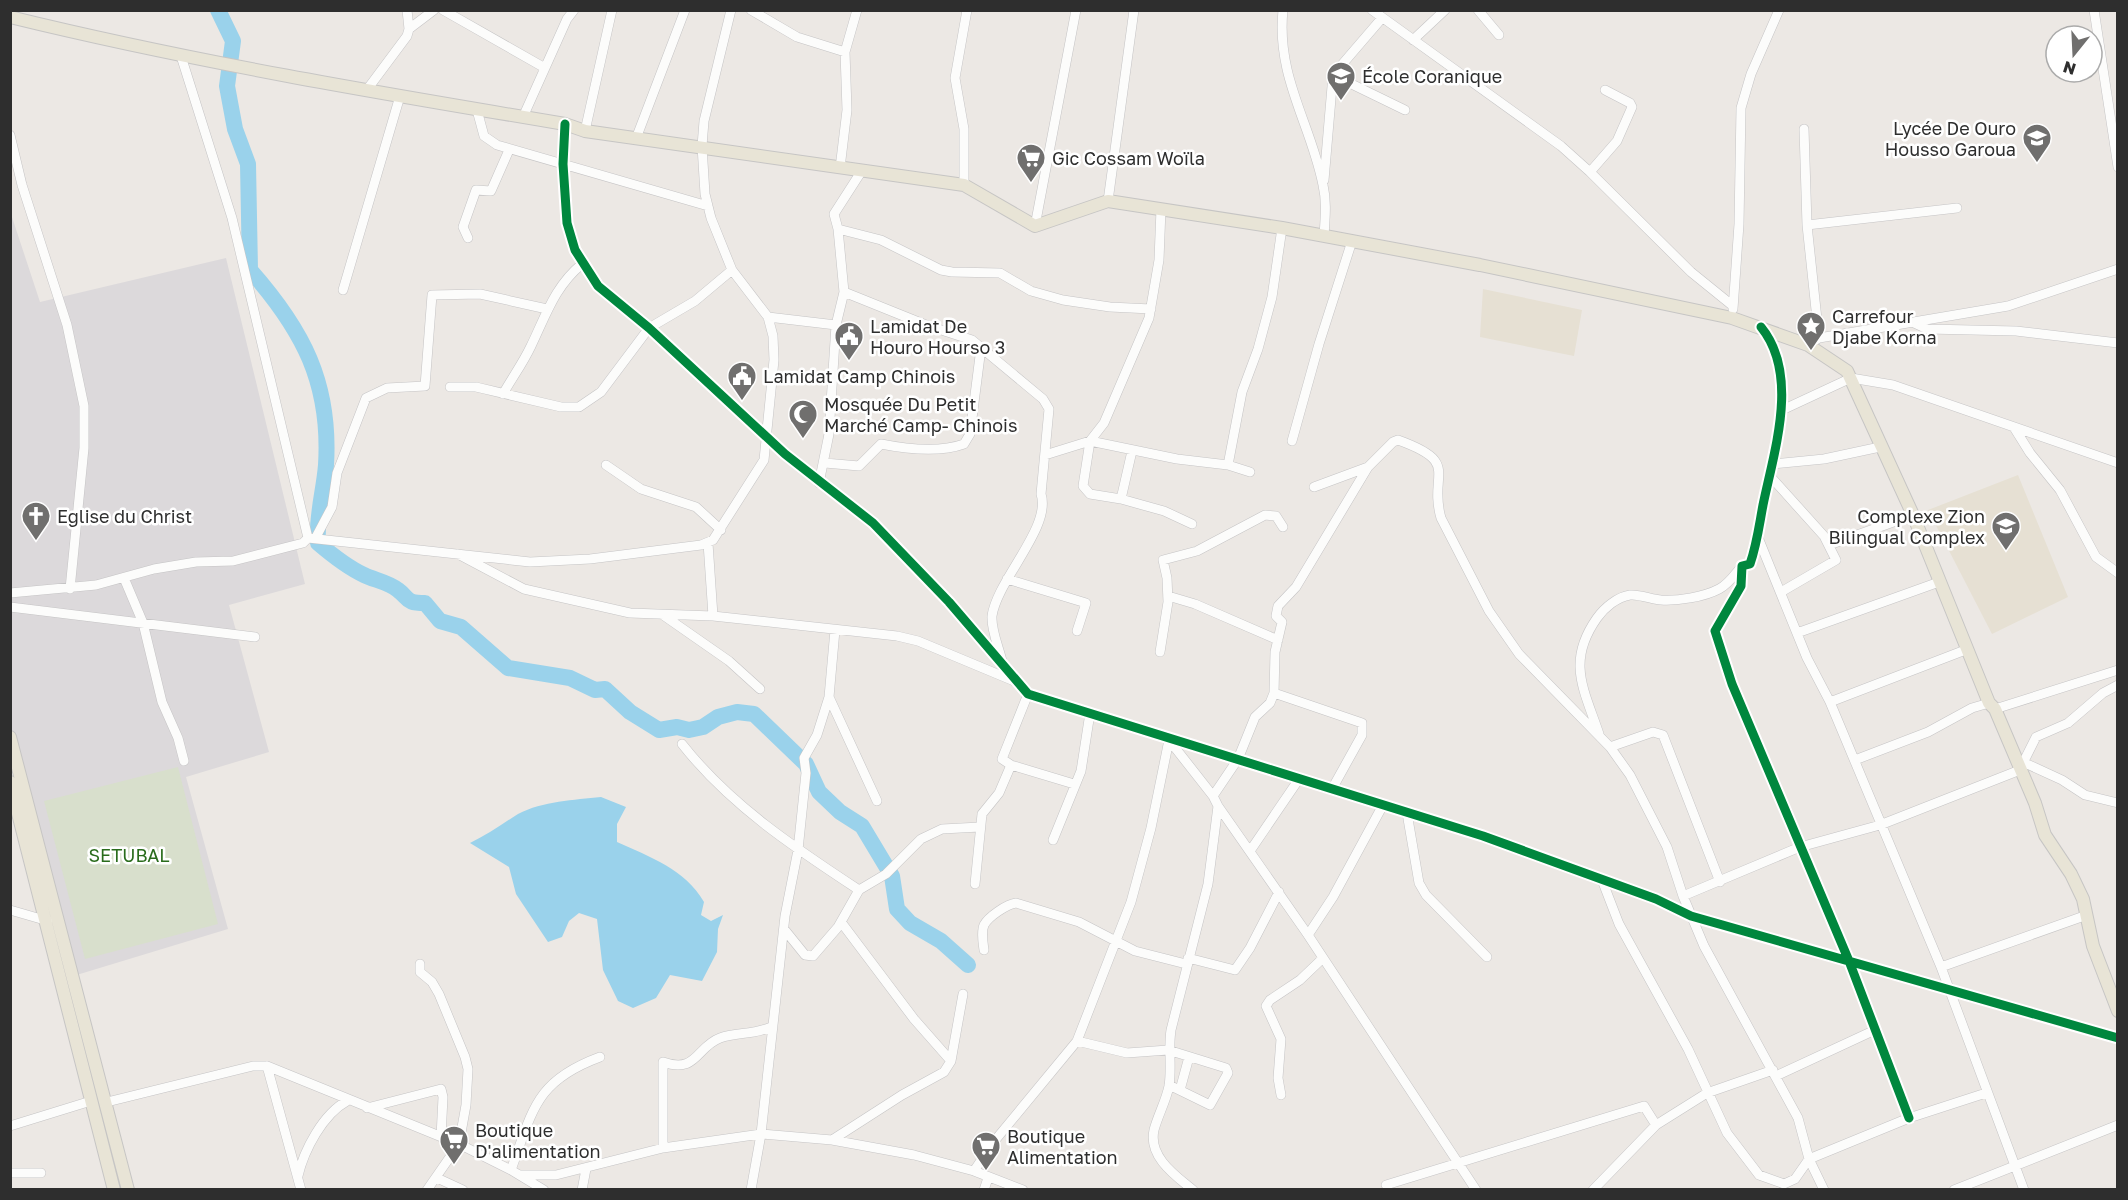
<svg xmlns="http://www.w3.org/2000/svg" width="2128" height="1200" viewBox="0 0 2128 1200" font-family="'Golos Text',sans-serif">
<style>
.industrial{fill:#dcd9db}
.education{fill:#e6e0d3}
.cemetery{fill:#d8dfcc}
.water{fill:#9ad2eb}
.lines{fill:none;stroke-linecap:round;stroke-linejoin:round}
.river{stroke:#9ad2eb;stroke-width:16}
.minor-casing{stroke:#c5c4c5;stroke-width:10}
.major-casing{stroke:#c6c5c4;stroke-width:14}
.minor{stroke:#fcfcfb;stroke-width:9}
.major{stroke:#e8e4d6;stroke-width:12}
.cycleway-casing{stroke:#fff;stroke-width:13}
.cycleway{stroke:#00873e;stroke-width:9}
.labels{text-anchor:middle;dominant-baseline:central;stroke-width:5;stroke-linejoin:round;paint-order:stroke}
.poi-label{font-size:18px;fill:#2e2e2e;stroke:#fff;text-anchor:start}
.park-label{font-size:18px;fill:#2a6c1c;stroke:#fff}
</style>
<rect width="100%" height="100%" fill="#ece8e4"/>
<path class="industrial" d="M10,211L40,302L226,258L305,584L229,605L269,752L186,777L228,929L70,977L11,752Z"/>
<path class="education" d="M1483,289L1582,310L1574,356L1480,337Z
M2018,475L2068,597L1992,634L1928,510Z"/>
<path class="cemetery" d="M178,767L218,924L85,959L44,801Z"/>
<path class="water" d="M601,797L626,807L617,824V842C650,857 685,869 704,902L701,915L711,921L723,915L718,929L717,952L702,981L670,975L656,998L633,1008L618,1001L603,970L597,919L579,913L569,921L562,937L548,942L516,894L509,867L470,843C487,835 502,824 518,814C543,801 574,800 601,797Z"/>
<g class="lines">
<path class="river" d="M218,10L233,41L227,86L235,129L248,164L250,270C303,330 331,383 326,465C324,491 316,516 318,543C332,555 347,567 364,575C374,580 388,582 398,590C410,599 405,603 425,603L440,621L461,627L508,668L570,678L595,690L605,689L630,712L659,730L677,727L689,730L703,727L718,717L737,712L754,714L806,764L819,792L840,812L862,826L892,876L897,909L910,923L941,941L968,965"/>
<g class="minor-casing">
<path id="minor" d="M407,10L409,29
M443,10L545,68
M751,10L797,37L845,52
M1283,10C1276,77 1311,124 1323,185C1327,202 1325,219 1324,236
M1372,10L1561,146L1590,172L1691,272L1733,306
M1478,10L1499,35
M2094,10L2118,167
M1413,40L1445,10
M181,56L232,218L308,538
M1333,75L1405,110
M366,91L407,36L409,29L434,10
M477,110L484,136L497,145L708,206
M523,117L567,19L574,10
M565,124L563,164L567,223L575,250L598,286L649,328L785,454L873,523L949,602L1028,694L1483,836L1656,899L1691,916L2118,1038
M1804,129L1807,225L1819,338
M585,131L612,10
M10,135L22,185L67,325L84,406V448L70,589
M637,136L685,10
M840,168L847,110L845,52L857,10
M1590,172L1617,141L1632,107L1630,103L1605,90
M1324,180L1333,75L1382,18
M964,185V129L955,78L967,10
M1108,201L1134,10
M1161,209L1159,260L1149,318L1104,423L1090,441L1083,486L1090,494L1121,499L1164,511L1192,524
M1807,225L1957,208
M1035,226L1076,10
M838,229L881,240L941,270L952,272L1000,273L1031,291L1063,300L1110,307L1151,309
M468,238L463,227L476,190L491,191L509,150
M343,290L400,96
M844,292L926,325L972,340L1043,399L1049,409L1041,494C1052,527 997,580 992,616C991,630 999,648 1002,661
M1733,309L1739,224L1741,108L1751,74L1779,10
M768,317L836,325
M1914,323L1927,329L2016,331L2118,343
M1762,328C1800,375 1773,452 1763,506C1759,526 1757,544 1750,564L1742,566L1741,586L1715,631L1732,684L1849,961L1909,1118
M1808,345L1819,338L2008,306L2118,269
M450,387H476L561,407H579L601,392L649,328L695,301L732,270
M503,394C512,378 523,363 531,346C546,315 555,286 582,264
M1780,411L1851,378L1893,385L2118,463
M2015,429L2030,453L2060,490L2096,557L2118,573
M1292,441L1319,344L1352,241
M1045,455L1090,441L1177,459L1228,465L1250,472
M825,463L859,466L881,444C906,449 939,453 964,444L970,434L981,348
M1773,464L1824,459L1880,447
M606,465L641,489L696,507L721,530
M1228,465L1242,392L1258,349L1272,297L1282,228
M1770,476L1824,536L1836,560L1781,592
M819,483L829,434L836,325L844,292L838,229L834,214L861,172
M1314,487L1368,467
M1121,499L1132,451
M316,537L332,507L337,473L366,398L387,388L425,386L432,295L480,294L547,309
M1759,540L1807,658L1830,702L1941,967L2024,1190
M708,543L713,616
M1829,545L1913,515
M458,554L524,589L630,613L713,616L897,636L918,641L1014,681
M124,578L143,623L162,702L178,738L184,761
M1007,579L1086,603L1077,631
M10,593L96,585L154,569L196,562L233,561L303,543L308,538L530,562L590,559L701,545L713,540L764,460L774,360L773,336L768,317L732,270L711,218L705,194L702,146L704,121L731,10
M1168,596L1195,604L1278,640
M10,607L255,637
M663,615L729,661L760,689
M1797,633L1939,582
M1160,652L1168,602L1167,578L1163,560L1197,551L1265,515L1276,516L1283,527
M1274,693L1362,723V735L1332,789
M1028,694L1002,759L1011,765L1074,784
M829,697L877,801
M1830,702L1968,649
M1995,709L2118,670
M1599,734C1584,689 1566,662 1597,618C1604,608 1617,597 1630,595C1639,594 1651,599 1661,600C1678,601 1704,597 1719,589C1729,584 1735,574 1742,566
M1169,740L1213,796L1218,806L1308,935L1476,1190
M682,744C730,805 795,848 859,890
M1610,747L1653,732L1663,735L1720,882
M1855,760L1928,732L1972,708L1989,703
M2021,767L2036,737L2068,723L2103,693L2118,685
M1213,796L1238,759L1255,717L1270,703L1274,693L1275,652L1282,622L1276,616L1278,606L1296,587L1368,467L1393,442L1398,440C1462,463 1428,473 1441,518L1489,611L1519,654L1610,747L1630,775L1667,847L1683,896L1704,946L1798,1118L1809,1159L1824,1190
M1407,813L1419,883L1426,895L1487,957
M1053,840L1081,771L1090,713
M1250,851L1299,779
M1602,880L1619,924L1688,1049L1727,1133L1759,1175L1784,1184L1795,1179L1809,1159L1909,1118L1986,1093
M975,884L982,814L999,793L1011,765
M1683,896L1800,847L1880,825L2020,770L2025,763L2062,780L2085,795L2118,803
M10,910L48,921
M841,922L914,1019L951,1061
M784,929L805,955L813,956L838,927L859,890L886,874L921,839L942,829L980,827
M1308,935L1333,897L1383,805
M984,950C983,943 981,932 984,925C988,917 1007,904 1016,903L1079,922L1135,951L1186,964
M1188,958L1235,970L1250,948L1279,892
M420,964V972L432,982L439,994L465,1057L468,1069L466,1105L459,1144L427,1190
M1941,967L2087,915
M1077,1041L1127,1053L1168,1050L1226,1068L1228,1073L1210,1105L1169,1085
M267,1066L301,1190
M1776,1076L1875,1030
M1180,1090L1189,1057
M1281,1095L1278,1078L1281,1039L1266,1006L1270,1000L1300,980L1322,959
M107,1102L253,1066H267L459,1144L511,1170L544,1190
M367,1108L441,1089L443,1097L441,1137
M10,1126L91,1101
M832,1140L902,1095L944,1072L951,1061L963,994
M663,1148V1062C697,1074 696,1047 720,1038C736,1032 753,1035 771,1027
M511,1170C533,1110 535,1081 600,1057
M974,1171L992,1144L1077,1041L1131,902L1151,828L1169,740
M10,1173H41
M521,1175H556L663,1148L761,1134L832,1140L914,1155L974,1171L1023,1190
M298,1176C304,1150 323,1114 347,1101
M437,1178L463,1190
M1386,1185L1644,1106L1656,1125
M582,1190L586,1169
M751,1190L761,1134L785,916L798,850L806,773L804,758L817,735L829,697L835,630
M984,1190L988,1178
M1193,1190C1176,1176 1148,1157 1154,1130C1158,1115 1166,1101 1169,1086C1172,1067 1168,1049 1171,1030L1208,884L1218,806
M1593,1190L1656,1125L1707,1093L1773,1070
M1954,1190L2118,1125"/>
</g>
<g class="major-casing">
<path id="major" d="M10,17C194,62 379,93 565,124L585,131L964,185L1035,226L1108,201L1282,228L1480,265L1732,318L1808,345L1847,371L1913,515L1989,703L1995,709L2035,803L2045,835L2071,874L2083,899L2093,946L2118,1011
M10,737L128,1190
M10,782L114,1190"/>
</g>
<use href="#minor" class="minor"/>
<use href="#major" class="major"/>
<g class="cycleway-casing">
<path id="cycleway" d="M565,124L563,164L567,223L575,250L598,286L649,328L785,454L873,523L949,602L1028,694L1483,836L1656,899L1691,916L2118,1038
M1761,327C1800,375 1774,451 1763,505C1759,526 1757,544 1750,564L1742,566L1741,586L1715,631L1732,684L1849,961L1909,1118"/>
</g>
<use href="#cycleway" class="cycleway"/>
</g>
<defs>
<g id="school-pin" transform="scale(1.5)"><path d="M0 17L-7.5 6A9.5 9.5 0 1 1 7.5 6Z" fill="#706f6e" stroke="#fff"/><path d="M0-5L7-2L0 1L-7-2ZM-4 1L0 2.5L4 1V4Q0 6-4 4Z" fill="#fff"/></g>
<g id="supermarket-pin" transform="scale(1.5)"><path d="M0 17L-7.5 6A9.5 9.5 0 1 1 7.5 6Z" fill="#706f6e" stroke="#fff"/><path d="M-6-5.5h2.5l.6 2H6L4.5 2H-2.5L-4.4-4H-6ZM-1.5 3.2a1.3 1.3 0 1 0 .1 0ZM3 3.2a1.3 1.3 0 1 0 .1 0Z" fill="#fff"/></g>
<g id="sight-pin" transform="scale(1.5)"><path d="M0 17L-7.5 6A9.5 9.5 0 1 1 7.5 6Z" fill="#706f6e" stroke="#fff"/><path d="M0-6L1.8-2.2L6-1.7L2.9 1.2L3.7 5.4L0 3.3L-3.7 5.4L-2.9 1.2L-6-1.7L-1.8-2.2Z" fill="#fff"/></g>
<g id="civic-pin" transform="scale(1.5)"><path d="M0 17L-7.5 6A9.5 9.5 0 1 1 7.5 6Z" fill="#706f6e" stroke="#fff"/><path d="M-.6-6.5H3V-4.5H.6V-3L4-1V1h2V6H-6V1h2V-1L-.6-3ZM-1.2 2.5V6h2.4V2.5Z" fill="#fff"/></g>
<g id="mosque-pin" transform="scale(1.5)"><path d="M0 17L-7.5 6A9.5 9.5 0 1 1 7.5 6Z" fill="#706f6e" stroke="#fff"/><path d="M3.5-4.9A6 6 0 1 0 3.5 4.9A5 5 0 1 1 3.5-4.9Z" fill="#fff"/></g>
<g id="church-pin" transform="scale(1.5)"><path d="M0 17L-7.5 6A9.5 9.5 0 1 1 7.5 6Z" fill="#706f6e" stroke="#fff"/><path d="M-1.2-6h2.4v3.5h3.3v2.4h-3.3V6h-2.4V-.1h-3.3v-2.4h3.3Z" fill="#fff"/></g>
</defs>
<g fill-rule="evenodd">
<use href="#school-pin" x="1341" y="76"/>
<use href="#school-pin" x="2037" y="138"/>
<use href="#supermarket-pin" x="1031" y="158"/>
<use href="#sight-pin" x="1811" y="326"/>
<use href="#civic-pin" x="849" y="336"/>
<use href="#civic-pin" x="742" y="376"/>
<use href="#mosque-pin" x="803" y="414"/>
<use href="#church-pin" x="36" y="516"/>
<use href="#school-pin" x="2006" y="526"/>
<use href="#supermarket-pin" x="454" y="1140"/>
<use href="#supermarket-pin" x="986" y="1146"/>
</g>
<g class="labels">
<g class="poi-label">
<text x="1362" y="76">École Coranique</text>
<text x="2016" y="128" text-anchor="end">Lycée De Ouro<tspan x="2016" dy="21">Housso Garoua</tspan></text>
<text x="1052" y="158">Gic Cossam Woïla</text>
<text x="1832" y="316">Carrefour<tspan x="1832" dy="21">Djabe Korna</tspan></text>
<text x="870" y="326">Lamidat De<tspan x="870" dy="21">Houro Hourso 3</tspan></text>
<text x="763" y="376">Lamidat Camp Chinois</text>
<text x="824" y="404">Mosquée Du Petit<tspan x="824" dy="21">Marché Camp- Chinois</tspan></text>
<text x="57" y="516">Eglise du Christ</text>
<text x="1985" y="516" text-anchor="end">Complexe Zion<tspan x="1985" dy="21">Bilingual Complex</tspan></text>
<text x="475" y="1130">Boutique<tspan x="475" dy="21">D'alimentation</tspan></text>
<text x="1007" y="1136">Boutique<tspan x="1007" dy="21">Alimentation</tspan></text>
</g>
<g class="park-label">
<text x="129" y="855">SETUBAL</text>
</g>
</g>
<rect width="2128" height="1200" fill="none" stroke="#2e2e2e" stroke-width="24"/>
<g transform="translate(2074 54) rotate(198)"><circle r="28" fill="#ffffff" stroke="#ababab" stroke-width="1.5"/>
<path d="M0-4.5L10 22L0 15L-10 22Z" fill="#706f6e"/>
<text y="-9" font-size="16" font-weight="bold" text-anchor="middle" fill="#2e2e2e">N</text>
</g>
</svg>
